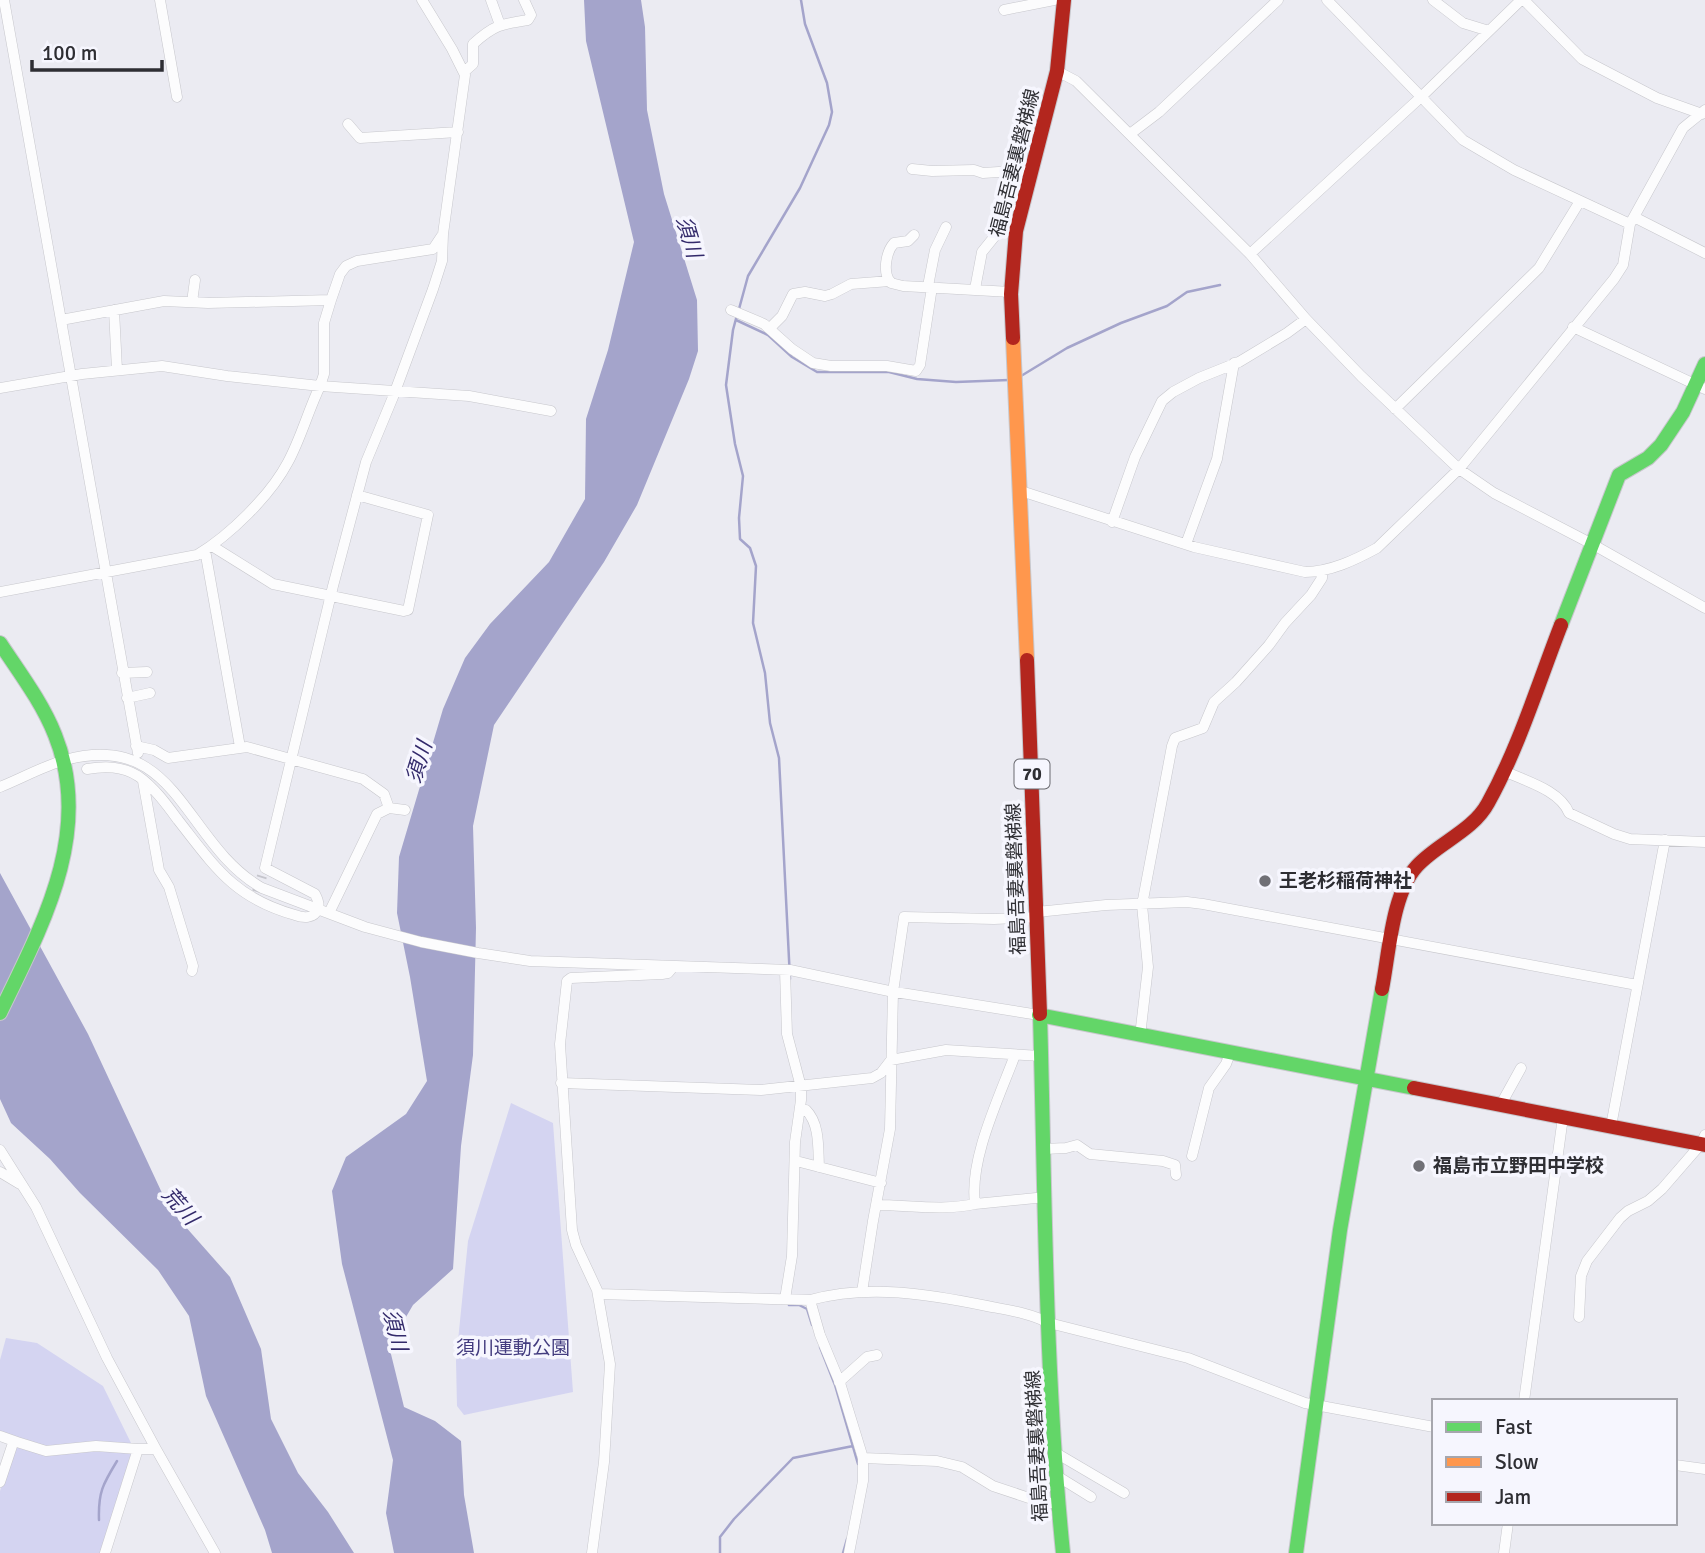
<svg xmlns="http://www.w3.org/2000/svg" width="1705" height="1553" viewBox="0 0 1705 1553" font-family="Signika,'Noto Sans JP',sans-serif">
<style>
.green{fill:#d4d4f1}
.water{fill:#a4a4cb}
.lines{fill:none;stroke-linecap:round;stroke-linejoin:round}
.stream{stroke:#a4a4cb;stroke-width:2.5}
.street-tunnel{stroke:#c5c5cc;stroke-width:10;stroke-dasharray:10 5;stroke-linecap:butt}
.street-casing{stroke:#c7c7cc;stroke-width:11}
.fast-casing{stroke:#c7c7cc;stroke-width:16}
.slow-casing{stroke:#c7c7cc;stroke-width:16}
.jam-casing{stroke:#c7c7cc;stroke-width:16}
.street{stroke:#fcfcfd;stroke-width:10}
.fast{stroke:#63d668;stroke-width:14}
.slow{stroke:#ff974d;stroke-width:14}
.jam{stroke:#b3261e;stroke-width:14}
.poi-dot{fill:#707076;stroke:#f6f6fe;stroke-width:2.5}
.labels{text-anchor:middle;dominant-baseline:central;stroke-width:7;stroke-linejoin:round;paint-order:stroke}
.shield{fill:#f6f6fe;stroke:#6a6a70;stroke-width:2}
.shield-label{font-size:18px;font-weight:bold;fill:#2e2e33}
.street-label{font-size:19px;fill:#2e2e33;stroke:#f6f6fe}
.poi-label{font-size:19px;font-weight:bold;fill:#2e2e33;stroke:#f6f6fe;text-anchor:start}
.park-label{font-size:19px;fill:#433c7f;stroke:#f6f6fe}
.water-label{font-size:21px;font-style:italic;fill:#332a6b;stroke:#f6f6fe}
</style>
<rect width="100%" height="100%" fill="#ebebf2"/>
<path class="green" d="M511,1103L553,1123L573,1392L464,1415L457,1406L456,1361L468,1241Z
M6,1338L37,1343L103,1386L131,1443L128,1445L47,1447L0,1432V1360Z
M15,1445L48,1454L94,1448L135,1451L102,1553H0V1491Z"/>
<path class="water" d="M584,0H641L645,27L647,110L664,194L697,300L698,351L689,379L637,505L604,562L494,725L473,826L476,928L473,1055L461,1146L453,1269L413,1305L389,1346L404,1407L435,1421L461,1441L464,1495L474,1553H394L386,1513L393,1460L342,1264L332,1191L346,1157L406,1114L427,1081L410,977L397,913L399,857L443,709L465,658L490,624L549,562L585,499L586,419L608,350L634,242L586,41Z
M0,873L88,1034L169,1208L230,1277L261,1349L271,1419L298,1473L328,1512L354,1553H272L265,1530L206,1396L189,1316L158,1270L80,1193L50,1159L11,1123L0,1099Z"/>
<g class="lines">
<path class="stream" d="M739,309L748,276L800,188L829,125L832,112L827,83L805,24L801,0
M737,315L733,330L726,385L735,444L743,476L739,518L740,539L750,548L756,566L753,623L765,673L770,723L779,758L790,979
M736,320L768,335L792,357L817,372H889L917,379L956,382L1009,380
M1021,376L1067,348L1121,323L1167,306L1187,292L1220,285
M790,1301L789,1305H799L807,1309L812,1325
M820,1347L835,1385L858,1464
M99,1520C98,1492 103,1484 117,1461
M720,1553V1537L734,1519L793,1458L853,1446
M843,1553L847,1539"/>
<path class="street-tunnel" d="M257,892L262,876"/>
<g class="street-casing">
<path id="street" d="M4,0L138,753
M160,0L177,97
M491,0L500,25
M1327,0L1463,140L1514,170L1630,224
M1433,0L1463,23L1489,31
M1524,0L1582,59L1657,98L1702,114
M1004,10L1054,0
M1057,71L1076,81L1250,254L1306,319L1361,376L1459,469L1494,493L1592,544L1705,608
M464,72L473,64V44C494,25 501,24 528,20L531,15L524,0
M348,124L360,138L458,132
M1130,134L1159,112L1278,0
M912,169L932,171L974,170L983,173L1032,170
M1634,217L1705,253
M914,235L908,241L894,243C886,252 882,273 891,283L903,286L1011,292
M1250,254L1421,97L1521,0
M928,286L935,250L946,227
M975,289L982,252L1003,226L1004,221
M192,302L195,280
M114,310L117,370
M731,310L764,324L792,349L813,363L831,366H887L916,371L920,365L932,287
M61,320L164,301L208,303L331,300
M1573,327L1705,389
M770,328L782,316L793,294L805,292L825,296L832,294L851,284L890,281
M0,388L82,374L162,366L227,376L320,386L469,396L551,411
M1395,409L1539,268L1580,201
M1021,491L1194,547L1305,572C1330,572 1355,560 1377,548L1459,469L1614,279L1623,265L1630,224L1683,128L1705,110
M1112,522L1135,457L1162,401L1173,392L1199,378L1239,362L1287,333L1306,319
M1186,544L1217,459L1234,363
M212,546L273,584L404,611L408,610L428,515L357,495
M205,550L240,747
M0,592L197,555C230,535 270,496 288,462C301,438 308,411 320,386L324,374V323L331,300L340,274L346,266L357,261L433,249L443,234L465,75L452,49L422,0
M122,673L147,672
M127,698L150,693
M136,746L154,750L168,758L247,747L363,779L384,794L389,808
M87,769C105,766 122,766 138,776C154,787 167,805 178,820C215,867 234,898 295,915C303,918 314,919 318,909C320,903 317,898 315,894L265,868L333,586L366,462L393,397L433,289L442,261L443,234
M1504,771C1525,781 1560,790 1569,813L1614,834L1630,839L1705,842
M143,781L159,870L169,887L193,966L192,971
M0,787C20,779 46,765 65,760C179,729 183,843 262,888L365,927L421,942L478,953L530,961L790,970L889,991L1039,1015
M1037,912L1106,905L1187,902L1203,904L1637,985
M329,913L377,814L389,808L405,810
M1140,1036L1148,967L1142,905L1172,746L1175,738L1203,728L1214,702L1236,682L1269,645L1285,623L1311,595L1322,578V572
M1015,1055C999,1098 969,1159 975,1204L1046,1197
M561,1083L761,1090L872,1078L881,1073L891,1060L946,1050L1041,1056
M1500,1106L1521,1068
M806,1110C820,1124 818,1148 819,1167
M1611,1126L1665,840
M1044,1149L1066,1148L1077,1145L1090,1154L1163,1161L1175,1165L1176,1175
M0,1150L36,1207L107,1358L156,1449L215,1553
M1192,1156L1209,1088L1226,1064L1230,1053
M800,1162L881,1183
M0,1172L20,1184
M876,1205C909,1205 943,1211 975,1204
M862,1292L873,1221L890,1129L893,992L904,917L994,919L1038,917
M598,1294L810,1300C869,1284 928,1294 987,1306C1008,1310 1030,1313 1049,1323L1188,1358L1305,1403L1434,1427
M785,1299L792,1256L795,1142L801,1100V1087L787,1034L785,970
M810,1300L820,1335L840,1383L863,1458V1481L849,1553
M1579,1317L1581,1276L1587,1261L1620,1218L1628,1211L1648,1201L1662,1189L1701,1144L1705,1135
M839,1382L867,1357L877,1355
M1524,1401L1563,1117
M0,1436L17,1442
M1056,1453L1124,1493
M863,1458L937,1461L962,1467L993,1486L1044,1503H1058
M1675,1465L1705,1469
M1057,1476L1091,1497
M0,1482L13,1443L17,1442L46,1451L96,1446L138,1449
M105,1553L138,1449H156
M592,1553L604,1462L610,1364L597,1290L576,1245L572,1230L560,1044L567,981L571,978L662,974L668,973L673,967
M1504,1553L1508,1523"/>
</g>
<g class="fast-casing">
<path id="fast" d="M1561,625L1619,475L1648,458L1661,445L1683,412L1705,364
M0,643C19,672 42,702 55,735C94,832 42,926 0,1013
M1040,1014C1045,1194 1045,1374 1063,1553
M1039,1015L1414,1088
M1296,1553L1340,1230L1382,989"/>
</g>
<g class="slow-casing">
<path id="slow" d="M1013,338L1027,660"/>
</g>
<g class="jam-casing">
<path id="jam" d="M1013,338L1011,294L1016,231L1057,71L1064,0
M1027,660L1040,1014
M1382,989C1389,954 1392,893 1417,866C1438,843 1473,831 1488,803C1519,747 1538,684 1561,625
M1414,1088L1705,1145"/>
</g>
<use href="#street" class="street"/>
<use href="#fast" class="fast"/>
<use href="#slow" class="slow"/>
<use href="#jam" class="jam"/>
</g>
<g class="poi-dot">
<circle cx="1265" cy="881" r="7"/>
<circle cx="1419" cy="1166" r="7"/>
</g>
<g class="labels">
<rect class="shield" x="1014.5" y="759.5" width="35" height="29" rx="5"/>
<g class="shield-label">
<text x="1032" y="774">70</text>
</g>
<g class="street-label">
<text transform="translate(1015 163) rotate(-76)">福島吾妻裏磐梯線</text>
<text transform="translate(1016 879) rotate(-92)">福島吾妻裏磐梯線</text>
<text transform="translate(1037 1446) rotate(-93)">福島吾妻裏磐梯線</text>
</g>
<g class="poi-label">
<text x="1279" y="881">王老杉稲荷神社</text>
<text x="1433" y="1166">福島市立野田中学校</text>
</g>
<g class="park-label">
<text x="513" y="1348">須川運動公園</text>
</g>
<g class="water-label">
<text transform="translate(689 237) rotate(73)">須川</text>
<text transform="translate(419 762) rotate(-73)">須川</text>
<text transform="translate(180 1206) rotate(49)">荒川</text>
<text transform="translate(395 1330) rotate(76)">須川</text>
</g>
</g>
<rect x="1432" y="1399" width="245" height="126" fill="#f6f6fe" stroke="#a6a6ad" stroke-width="2"/>
<rect x="1446" y="1422" width="35" height="10" fill="#63d668" stroke="#a6a6ad" stroke-width="2"/>
<text x="1495" y="1434" font-size="21" fill="#2e2e33">Fast</text>
<rect x="1446" y="1457" width="35" height="10" fill="#ff974d" stroke="#a6a6ad" stroke-width="2"/>
<text x="1495" y="1469" font-size="21" fill="#2e2e33">Slow</text>
<rect x="1446" y="1492" width="35" height="10" fill="#b3261e" stroke="#a6a6ad" stroke-width="2"/>
<text x="1495" y="1504" font-size="21" fill="#2e2e33">Jam</text>
<path d="M32 60v10h130v-10" fill="none" stroke="#2e2e33" stroke-width="3.5"/>
<text x="42" y="60" font-size="21" fill="#2e2e33" stroke="#f6f6fe" stroke-width="5" paint-order="stroke">100 m</text>
</svg>
